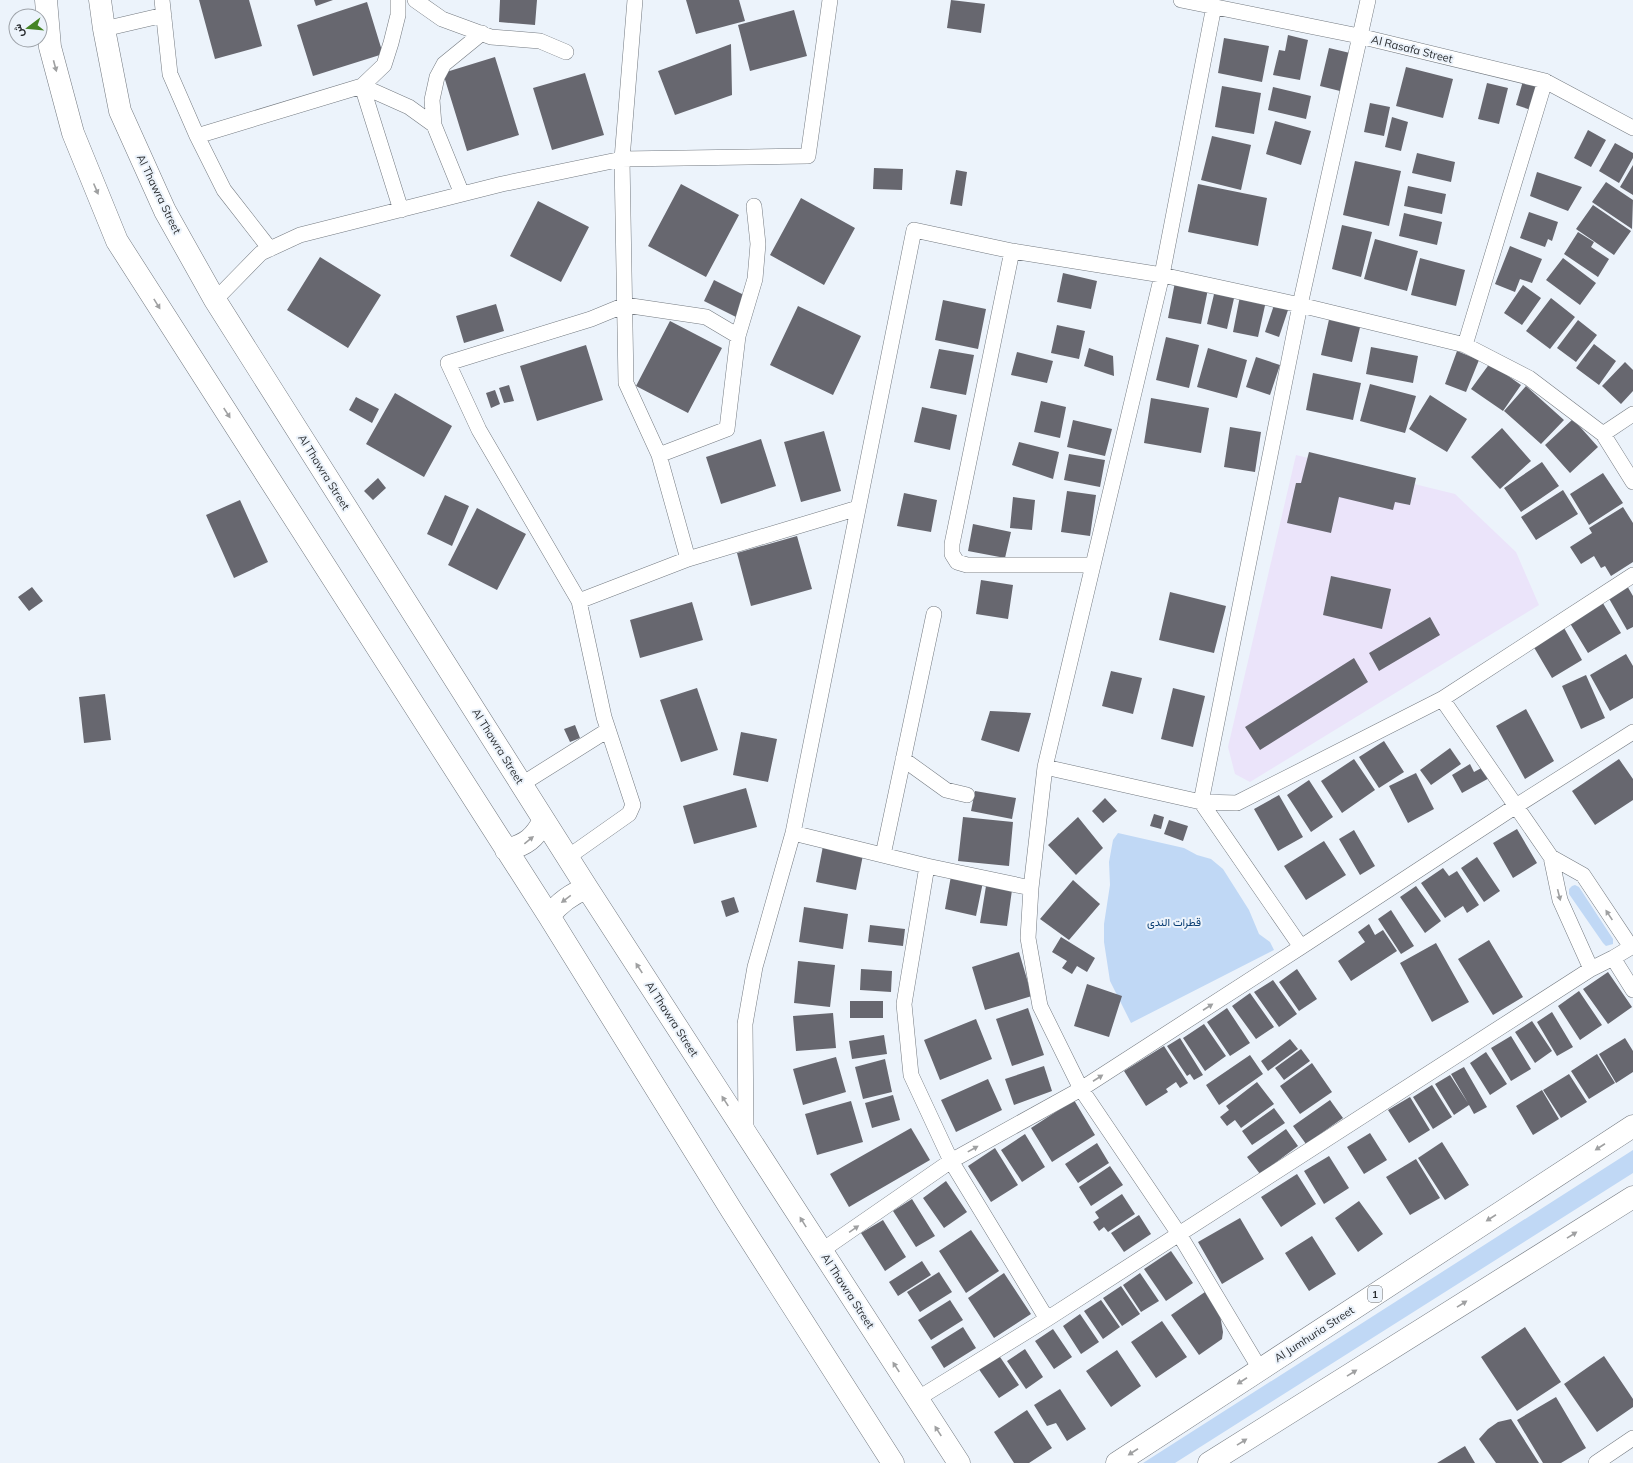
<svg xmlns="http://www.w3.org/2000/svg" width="1633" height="1463" viewBox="0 0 1633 1463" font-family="Mulish,Vazirmatn,sans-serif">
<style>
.education{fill:#ebe4fa}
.green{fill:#c0d8f5}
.building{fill:#67676f}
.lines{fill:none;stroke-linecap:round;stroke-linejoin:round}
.minor-casing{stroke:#747a81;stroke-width:16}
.secondary-casing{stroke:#747a81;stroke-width:23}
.primary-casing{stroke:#747a81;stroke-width:23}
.minor{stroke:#fff;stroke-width:15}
.secondary{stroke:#fff;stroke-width:22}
.primary{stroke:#fff;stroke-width:22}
.oneway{fill:#9fa0a1}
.labels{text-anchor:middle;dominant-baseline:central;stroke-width:4;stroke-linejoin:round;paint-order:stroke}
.shield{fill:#ecf3fb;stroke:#64686c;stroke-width:1}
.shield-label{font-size:10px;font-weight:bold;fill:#292c2f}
.street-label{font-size:11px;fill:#292c2f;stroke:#ecf3fb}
.park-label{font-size:11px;fill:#063b71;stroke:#ecf3fb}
</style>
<rect width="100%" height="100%" fill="#ecf3fb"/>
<path class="education" d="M1296,455L1455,494L1516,552L1539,605L1250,782L1235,774L1228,747Z"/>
<path class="green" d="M1118,833L1184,848L1197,855L1211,859L1223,869L1249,910L1259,934L1270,942L1274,950L1131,1023L1110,981L1104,942V924L1110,885L1109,862L1113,840Z
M1575,885L1579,887L1613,939V944L1606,946L1603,943L1569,894V889L1572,886Z
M1633,1150V1173L1175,1463H1143Z"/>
<path class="building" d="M199,0H249L262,46L215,59Z
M314,0H333L316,6Z
M500,0H537L535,25L499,22Z
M686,0H739L745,21L696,34Z
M951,0L985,4L981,33L947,28Z
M367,2L383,54L313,76L297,25Z
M794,10L807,56L750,71L738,25Z
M1288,35L1308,40L1300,80L1273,75L1279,50L1285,51Z
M1224,38L1269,46L1262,82L1218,73Z
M731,44L732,95L675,115L658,71Z
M1329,48L1350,53L1340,91L1320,86Z
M495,57L519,135L467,151L443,73Z
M1406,67L1453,79L1443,118L1396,106Z
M585,73L604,135L552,150L533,88Z
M1523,81L1538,85L1531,110L1516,105Z
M1487,83L1508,88L1499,124L1478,119Z
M1222,86L1261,93L1254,134L1215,127Z
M1273,87L1311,96L1306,119L1268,110Z
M1370,103L1390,107L1384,136L1364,132Z
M1392,117L1408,122L1401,151L1385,147Z
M1275,121L1311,131L1301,165L1266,154Z
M1588,130L1606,140L1591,167L1574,158Z
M1212,136L1251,145L1241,190L1201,180Z
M1615,143L1633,153V158L1619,183L1599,171Z
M1417,153L1455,162L1451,182L1412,173Z
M1355,161L1401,171L1389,226L1343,215Z
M1633,165V195L1620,187Z
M874,168L903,169L902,190L873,189Z
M956,170L967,172L962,206L950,204Z
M1537,172L1582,187L1568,211L1530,196Z
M1606,182L1633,200L1632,229L1592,202Z
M681,184L739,215L706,277L648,246Z
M1198,184L1267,198L1258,246L1188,232Z
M1408,186L1446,194L1442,214L1404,206Z
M801,198L855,228L824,285L770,255Z
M538,201L589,227L561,282L510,256Z
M1593,205L1631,231L1614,255L1576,229Z
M1529,212L1558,222L1552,241L1548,239L1545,247L1520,238Z
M1404,213L1442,222L1437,245L1399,236Z
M1342,225L1372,232L1361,277L1332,269Z
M1578,232L1594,242L1591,247L1609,259L1598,277L1564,254Z
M1375,239L1418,251L1407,291L1364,279Z
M1510,246L1542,259L1532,283L1520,279L1515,292L1495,284Z
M320,257L381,295L348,348L287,310Z
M1420,258L1465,270L1456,306L1411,295Z
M1563,258L1596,283L1580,305L1546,280Z
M1063,273L1097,281L1091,309L1057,302Z
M714,280L746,296L736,317L704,301Z
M1175,282L1208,289L1201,324L1168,318Z
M1523,285L1541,298L1522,325L1504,313Z
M1215,290L1235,294L1227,329L1207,324Z
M1240,296L1266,301L1258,337L1233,332Z
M1551,298L1575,317L1550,349L1526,331Z
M943,300L986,309L978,349L935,340Z
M1275,302L1289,307L1279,337L1265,332Z
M496,304L504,331L464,343L456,316Z
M798,306L861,336L833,395L770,365Z
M1330,315L1361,323L1352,362L1321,355Z
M1578,320L1597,335L1576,362L1557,348Z
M670,321L722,348L688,413L636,386Z
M1057,325L1085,331L1079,359L1051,353Z
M1166,337L1199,345L1189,388L1156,380Z
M1594,344L1616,361L1599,385L1576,368Z
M586,345L603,400L537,421L520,366Z
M1371,347L1418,356L1413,383L1366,374Z
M1089,348L1113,356L1114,376L1084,366Z
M1208,348L1247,360L1237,398L1197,387Z
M939,349L974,355L966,395L930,388Z
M1457,351L1479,360L1466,392L1445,384Z
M1017,352L1053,361L1047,383L1011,375Z
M1256,357L1280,365L1270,395L1246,387Z
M1625,362L1633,370V391L1621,404L1602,386Z
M1490,363L1521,385L1503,411L1471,389Z
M1313,373L1361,383L1353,420L1306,410Z
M1370,384L1416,396L1405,433L1360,421Z
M509,385L514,401L504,403L499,388Z
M1526,386L1564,420L1541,444L1504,411Z
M495,390L500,404L491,408L486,393Z
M395,393L452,426L424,477L366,444Z
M1430,395L1467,419L1447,452L1409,429Z
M356,397L379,409L372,423L349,410Z
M1151,398L1209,408L1201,453L1144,443Z
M1041,401L1066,407L1060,438L1034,432Z
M922,407L957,415L950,450L914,442Z
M1573,419L1598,447L1570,473L1545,445Z
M1073,420L1112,429L1105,456L1067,447Z
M1230,427L1261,432L1255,472L1224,467Z
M1502,428L1531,461L1500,489L1471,457Z
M824,431L841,491L801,502L784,442Z
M761,439L776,486L721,504L706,457Z
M1019,442L1059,452L1053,479L1012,465Z
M1309,452L1416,478L1410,505L1395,502L1393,510L1339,497L1331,533L1287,523L1296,483H1301Z
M1069,454L1105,460L1100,487L1064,480Z
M1542,462L1559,486L1521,512L1504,488Z
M1603,473L1623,503L1589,525L1570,494Z
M378,478L386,488L373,500L364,491Z
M1563,490L1578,514L1536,540L1521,517Z
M1067,491L1096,495L1090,536L1061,532Z
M904,493L937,500L931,532L897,526Z
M445,495L469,506L452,546L427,534Z
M1013,497L1035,500L1032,530L1010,528Z
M240,500L268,562L234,578L206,515Z
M1623,507L1633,523V562L1611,576L1605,566L1601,568L1594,556L1581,564L1570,547L1592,533L1589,528Z
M477,508L526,534L497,590L448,565Z
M973,524L1011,532L1005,558L968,551Z
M797,536L812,589L751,606L737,553Z
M1331,576L1391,589L1382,629L1323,615Z
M981,580L1013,585L1008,619L976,614Z
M1626,584L1633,596V627L1627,630L1607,595Z
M32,587L43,601L29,611L18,597Z
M1170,592L1226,606L1214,653L1159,640Z
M1601,600L1621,633L1588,653L1568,620Z
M692,602L703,640L640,658L630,620Z
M1430,617L1440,635L1379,671L1369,653Z
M1563,626L1582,660L1552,678L1532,644Z
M1626,654L1633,666V698L1610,711L1590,675Z
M1354,658L1368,682L1260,750L1245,727Z
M1111,671L1142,678L1133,714L1102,706Z
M1586,675L1605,718L1581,729L1562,686Z
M697,688L718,750L681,762L660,700Z
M1173,688L1205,696L1193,747L1161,739Z
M105,694L111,740L84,743L79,697Z
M1526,709L1554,761L1525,779L1496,726Z
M990,711L1031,713L1019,752L981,740Z
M575,725L580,738L570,742L564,729Z
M741,732L777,739L768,782L733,775Z
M1384,741L1404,772L1379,788L1359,757Z
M1450,748L1461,764L1431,785L1420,770Z
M1354,759L1375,790L1342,813L1321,781Z
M1619,759L1633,779V800L1595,825L1572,791Z
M1470,764L1474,772L1487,765L1493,776L1462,793L1452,775Z
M1416,773L1434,809L1408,823L1389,786Z
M1309,780L1333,817L1311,832L1287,795Z
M746,788L757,827L694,844L683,806Z
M975,791L1016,798L1012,819L971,811Z
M1279,795L1303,837L1278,851L1254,809Z
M1105,798L1117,811L1103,823L1092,811Z
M1154,814L1164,817L1161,829L1150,826Z
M963,817L1013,822L1009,866L958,861Z
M1078,817L1103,848L1076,875L1048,845Z
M1169,820L1188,826L1183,841L1164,834Z
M1517,829L1537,863L1513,878L1493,843Z
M1354,830L1375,866L1360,875L1339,839Z
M1324,841L1346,875L1306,900L1284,866Z
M823,846L863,855L856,890L816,882Z
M1477,857L1500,891L1484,902L1461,868Z
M1443,868L1449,876L1457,871L1479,905L1467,913L1463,906L1445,918L1421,883Z
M951,876L983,882L976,916L945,909Z
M1073,880L1100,904L1069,940L1040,919Z
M986,886L1012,890L1007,926L980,923Z
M1416,886L1441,921L1425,933L1400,897Z
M734,897L739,912L726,917L721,901Z
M804,907L848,914L843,949L799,942Z
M1391,910L1414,946L1401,954L1378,919Z
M1369,924L1375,935L1383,930L1397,951L1351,981L1338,961L1365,942L1358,932Z
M870,925L905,929L903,946L868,942Z
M1061,937L1095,958L1087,972L1077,966L1072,974L1062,968L1067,961L1052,952Z
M1489,940L1523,997L1493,1015L1458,959Z
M1436,943L1469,1002L1432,1022L1400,963Z
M1019,952L1032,996L985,1010L972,967Z
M798,961L835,965L830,1007L794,1003Z
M861,969L892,971L891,992L860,990Z
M1297,969L1317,999L1299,1011L1279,982Z
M1608,972L1632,1007L1608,1024L1583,989Z
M1273,980L1297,1014L1279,1027L1254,992Z
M1087,984L1122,996L1109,1037L1074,1026Z
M1579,991L1602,1025L1580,1040L1558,1006Z
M1250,993L1274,1027L1256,1039L1232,1006Z
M850,1001H883V1018H850Z
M1028,1008L1044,1055L1012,1066L996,1019Z
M1227,1008L1250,1043L1230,1056L1207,1022Z
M1552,1012L1573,1047L1557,1056L1537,1022Z
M833,1013L836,1048L796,1051L793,1016Z
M976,1019L992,1059L940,1080L924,1040Z
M1532,1021L1552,1051L1535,1063L1515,1032Z
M1204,1024L1226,1056L1205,1071L1183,1038Z
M884,1035L887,1054L852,1059L849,1041Z
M1511,1036L1531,1069L1511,1081L1491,1048Z
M1180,1038L1203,1075L1194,1080L1190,1074L1187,1076L1167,1046Z
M1625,1038L1633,1051V1072L1616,1083L1599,1054Z
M1290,1039L1298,1049L1268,1071L1261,1061Z
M1164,1046L1188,1083L1180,1088L1176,1082L1166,1089L1168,1092L1146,1106L1124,1071Z
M1301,1049L1310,1061L1284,1080L1275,1068Z
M1486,1052L1507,1084L1490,1095L1470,1063Z
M1597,1054L1615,1083L1589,1099L1571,1071Z
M1250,1055L1263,1074L1219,1105L1206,1085Z
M836,1057L846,1092L803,1105L793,1069Z
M885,1059L892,1092L863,1099L855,1067Z
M1312,1063L1332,1092L1300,1114L1280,1086Z
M1044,1066L1052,1091L1014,1105L1005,1079Z
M1464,1067L1487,1107L1474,1114L1469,1105L1454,1115L1435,1084L1450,1075L1468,1103L1451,1074Z
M1569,1074L1587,1102L1561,1118L1543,1090Z
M988,1079L1002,1110L956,1132L941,1100Z
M1257,1082L1274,1104L1241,1128L1235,1120L1227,1126L1220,1117L1229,1110L1226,1106Z
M1432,1085L1452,1117L1433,1129L1413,1097Z
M1542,1090L1559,1119L1533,1135L1516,1106Z
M893,1095L900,1120L872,1128L865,1103Z
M1410,1097L1430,1130L1409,1143L1388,1110Z
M1074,1100L1095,1135L1052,1162L1031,1128Z
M1330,1100L1343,1118L1306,1144L1293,1126Z
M851,1101L863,1142L817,1155L805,1114Z
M1274,1108L1285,1123L1252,1145L1242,1131Z
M911,1128L930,1160L849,1207L830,1174Z
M1286,1129L1298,1146L1260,1174L1247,1157Z
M1370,1133L1387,1160L1364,1174L1347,1147Z
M1025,1134L1045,1167L1022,1182L1001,1150Z
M1442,1142L1469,1185L1445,1200L1418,1158Z
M1097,1143L1109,1163L1078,1183L1065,1164Z
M995,1148L1018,1185L991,1202L968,1166Z
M1329,1156L1349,1188L1324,1204L1304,1171Z
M1416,1159L1440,1198L1410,1215L1386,1177Z
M1110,1166L1123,1185L1091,1206L1079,1187Z
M1297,1174L1316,1204L1281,1227L1261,1197Z
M946,1181L967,1212L944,1228L923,1198Z
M1122,1194L1135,1214L1108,1232L1104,1227L1099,1231L1093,1222L1099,1218L1095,1212Z
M912,1199L935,1236L916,1247L893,1211Z
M1359,1201L1383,1234L1358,1252L1335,1218Z
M1139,1215L1151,1234L1124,1252L1111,1233Z
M1240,1218L1264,1259L1222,1284L1198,1242Z
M883,1220L906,1257L885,1271L861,1233Z
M971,1230L999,1271L966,1293L939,1251Z
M1312,1236L1336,1274L1309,1291L1285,1253Z
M1171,1251L1193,1283L1166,1301L1144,1269Z
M922,1261L931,1275L898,1296L889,1282Z
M939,1272L952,1292L920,1312L907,1292Z
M1004,1273L1031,1314L994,1338L968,1298Z
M1140,1273L1159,1301L1141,1312L1123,1285Z
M1121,1286L1140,1314L1122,1326L1103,1298Z
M1205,1292L1220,1315L1223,1332L1222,1339L1199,1355L1171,1315Z
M950,1300L963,1320L931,1340L918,1320Z
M1101,1300L1120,1327L1103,1339L1084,1311Z
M1080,1314L1099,1342L1081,1354L1063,1326Z
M1162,1321L1187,1357L1156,1378L1131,1342Z
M963,1327L976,1348L944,1368L931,1347Z
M1525,1327L1561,1382L1517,1411L1481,1357Z
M1053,1329L1072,1357L1054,1369L1035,1341Z
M1025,1349L1043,1377L1026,1389L1007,1361Z
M1117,1350L1141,1386L1111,1407L1086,1371Z
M998,1354L1019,1385L999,1398L978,1368Z
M1604,1356L1633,1399V1407L1597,1432L1564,1384Z
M1060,1389L1086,1429L1067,1441L1056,1423L1047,1426L1034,1405Z
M1556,1397L1586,1448L1561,1463H1543L1517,1420Z
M1027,1410L1052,1448L1029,1463H1014L994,1432Z
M1511,1419L1539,1463H1496L1479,1439L1488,1429L1498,1422Z
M1465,1446L1475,1463H1437Z"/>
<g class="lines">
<g class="minor-casing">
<path id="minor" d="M162,0L170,74L197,136L224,190L270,249
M415,0L442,19L491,37L540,41L566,52
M830,0L808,156L622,159L626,383L659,455L688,559L858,508
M1181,0L1359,36L1545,81L1633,128
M1214,6L1162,275L1045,767L1031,888L1028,938L1040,1006L1081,1089L1179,1234L1260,1369
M104,29L164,15
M362,86L401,210
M362,86L409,107L434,125
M197,136L362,86L384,65L391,43L398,15V0
M462,194L434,125L432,100L437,77L444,64L482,33
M1012,251L952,544V554L957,562L967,565H1093
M215,300L261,253L300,235L502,184L622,159L635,0
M738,336L755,279L758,244L754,206
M1465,345L1545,81
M1603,434L1633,414
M659,455L727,429L738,336L706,317L625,305L591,319L448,363L479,430L579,601L688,559
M1442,699L1551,857L1560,900L1591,969
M903,759L946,790L967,795
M1045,767L1201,802L1237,803L1442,699L1633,575
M522,784L608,730
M793,833L927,866L1031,888
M883,855L934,614
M568,857L629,814L633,805L604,717L579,601
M1551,857L1583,875L1631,947
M927,866L904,1004L911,1075L951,1161L1047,1319
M1301,947L1201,802L1300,305L1368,0
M1613,958L1633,990
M746,1131L745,1024L755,967L793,833L914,230L1012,251L1162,275L1300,305L1465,345L1529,378L1603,434L1633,482
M821,1251L951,1161L1081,1089L1301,947L1516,806L1633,732
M917,1399L1047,1319L1591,969L1613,958L1633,946
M1596,1463L1633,1438"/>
</g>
<g class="secondary-casing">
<path id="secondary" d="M46,0L50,47L73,133L117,241L549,916L732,1211L893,1463
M100,0L104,29L120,111L165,211L215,300L587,888L959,1463
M506,850C526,845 535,838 544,820
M549,916C560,902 571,894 587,888"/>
</g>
<g class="primary-casing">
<path id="primary" d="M1117,1463L1633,1126
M1209,1463L1633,1197"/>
</g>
<use href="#minor" class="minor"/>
<use href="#secondary" class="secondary"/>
<use href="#primary" class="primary"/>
</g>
<defs><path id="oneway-solid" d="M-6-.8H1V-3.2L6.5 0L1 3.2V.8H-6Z"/></defs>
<g class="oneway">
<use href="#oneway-solid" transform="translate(55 66) rotate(75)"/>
<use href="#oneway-solid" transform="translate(96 189) rotate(67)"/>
<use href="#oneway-solid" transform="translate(157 304) rotate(58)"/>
<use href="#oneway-solid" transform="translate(227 413) rotate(57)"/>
<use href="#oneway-solid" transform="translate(529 840) rotate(-39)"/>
<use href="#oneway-solid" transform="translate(1559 895) rotate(76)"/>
<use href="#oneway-solid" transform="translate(566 899) rotate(143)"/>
<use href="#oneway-solid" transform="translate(1609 915) rotate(-124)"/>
<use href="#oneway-solid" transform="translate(639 968) rotate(-123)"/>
<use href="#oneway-solid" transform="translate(1208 1007) rotate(-33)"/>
<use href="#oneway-solid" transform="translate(1098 1078) rotate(-33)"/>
<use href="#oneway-solid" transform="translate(725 1101) rotate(-123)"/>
<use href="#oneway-solid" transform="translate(1600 1147) rotate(147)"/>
<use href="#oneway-solid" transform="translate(973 1149) rotate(-29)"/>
<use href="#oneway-solid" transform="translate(1491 1218) rotate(147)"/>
<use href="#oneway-solid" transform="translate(803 1222) rotate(-122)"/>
<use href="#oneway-solid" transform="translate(854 1229) rotate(-35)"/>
<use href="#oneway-solid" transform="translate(1572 1235) rotate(-32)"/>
<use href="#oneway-solid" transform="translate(1462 1304) rotate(-32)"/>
<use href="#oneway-solid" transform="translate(896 1367) rotate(-123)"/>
<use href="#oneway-solid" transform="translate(1352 1373) rotate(-32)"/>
<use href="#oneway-solid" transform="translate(1242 1381) rotate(147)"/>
<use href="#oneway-solid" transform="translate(938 1431) rotate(-123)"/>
<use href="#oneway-solid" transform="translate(1242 1442) rotate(-32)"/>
<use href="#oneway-solid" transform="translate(1133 1452) rotate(147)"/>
</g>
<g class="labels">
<rect class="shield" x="1368" y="1286" width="14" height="16" rx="3"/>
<g class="shield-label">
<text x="1375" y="1294">1</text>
</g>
<g class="street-label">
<text transform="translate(1412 49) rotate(14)">Al Rasafa Street</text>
<text transform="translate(159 194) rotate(64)">Al Thawra Street</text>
<text transform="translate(324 472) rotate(58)">Al Thawra Street</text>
<text transform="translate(498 746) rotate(58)">Al Thawra Street</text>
<text transform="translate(672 1019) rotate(57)">Al Thawra Street</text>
<text transform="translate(848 1291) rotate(57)">Al Thawra Street</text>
<text transform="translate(1314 1334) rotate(-33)">Al Jumhuria Street</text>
</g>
<g class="park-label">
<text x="1174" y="922">قطرات الندى</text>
</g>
</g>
<g transform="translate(28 28) rotate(254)"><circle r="19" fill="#ecf3fb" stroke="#9ea3a9"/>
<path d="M0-3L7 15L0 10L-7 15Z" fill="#448424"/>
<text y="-6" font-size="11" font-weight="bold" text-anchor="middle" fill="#292c2f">ش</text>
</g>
</svg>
